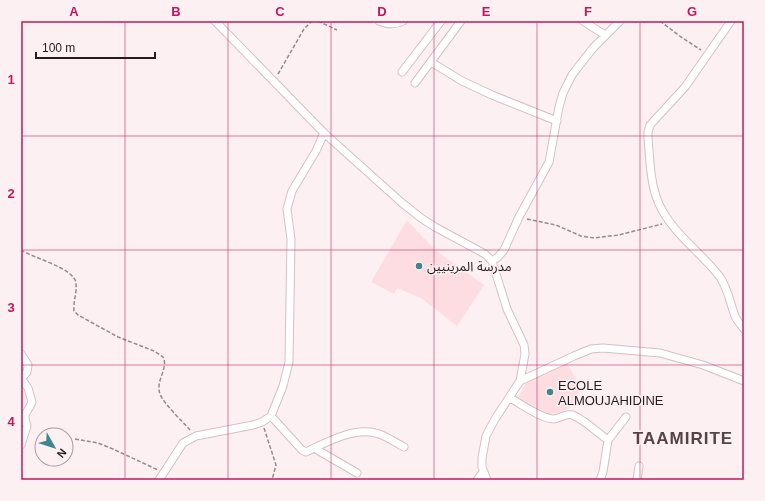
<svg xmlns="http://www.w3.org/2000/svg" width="765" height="501" viewBox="0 0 765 501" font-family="Helvetica,'Noto Sans Arabic',sans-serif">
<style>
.built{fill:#fddde2}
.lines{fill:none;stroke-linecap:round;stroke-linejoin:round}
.minor-casing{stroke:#d5c0c3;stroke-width:9}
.path{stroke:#958a8c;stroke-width:1.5;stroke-dasharray:4 2;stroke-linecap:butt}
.minor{stroke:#fff;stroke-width:7}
.grid{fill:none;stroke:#c2185b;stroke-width:1;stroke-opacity:0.55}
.poi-dot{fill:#408690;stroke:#fdf0f2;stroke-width:1.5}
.labels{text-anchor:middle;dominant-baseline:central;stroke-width:3;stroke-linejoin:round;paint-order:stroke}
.poi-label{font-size:13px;fill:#241c1e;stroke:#fdf0f2;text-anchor:start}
.district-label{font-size:17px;font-weight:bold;letter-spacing:1px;fill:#554346;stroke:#fdf0f2}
.neatline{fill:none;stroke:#c2185b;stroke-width:1.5}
.grid-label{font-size:13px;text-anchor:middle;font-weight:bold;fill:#c2185b}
</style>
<rect width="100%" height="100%" fill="#fdf0f2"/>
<path class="built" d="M407,220L435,250L484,285L457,326L421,298L397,288L394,294L371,282Z
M567,363L580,386L577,398L570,408L552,415L518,398L528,379Z"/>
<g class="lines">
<g class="minor-casing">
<path id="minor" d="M215,21L324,133L401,202L421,218L435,227L485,254L492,261L507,309L524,345L525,354L520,381L495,419L486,436L482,458V467L487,480
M379,21C386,24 395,25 403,21
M583,21L605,35
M731,21L685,87L650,125L648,132V138C650,159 650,184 659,204C672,233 701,252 720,277C728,289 730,303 735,316C737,321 741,325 744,329
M431,62L462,81L492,95L557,121
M402,72L441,21
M415,83L461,21
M492,261L498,257L504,250L519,217L549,162L559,107L563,93L572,75L593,48L620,21
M21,354L28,365L27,372L22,378
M21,378L28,388L32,402C27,415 22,411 27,426L21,445
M520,381L574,356L591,349L603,348L660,353L703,365L744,381
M510,398C521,404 542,419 554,419C561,418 566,413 572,415C581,417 599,434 608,440
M271,416L302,450L306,452C327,442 355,426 379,434C388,437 396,443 404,447
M314,448L357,473
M159,480L183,443L196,436L253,425L262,422L271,416L283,386L289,362L291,239L287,209L292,191L316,151L324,133
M477,480L483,472
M600,480L603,472L608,440L626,417
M637,480L639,466"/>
</g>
<path class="path" d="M318,21L337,30
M660,21L681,37L701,50
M278,74L304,29L312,21
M527,219L556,225L581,236L594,238L619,235L662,224
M21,250C33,258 74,268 76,283C77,293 73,302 74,311L78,315L118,337L154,351L163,357C169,368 155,381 160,394C163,403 183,422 190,430
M264,428L276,465L272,480
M75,439L98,443L113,449L158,470"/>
<use href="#minor" class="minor"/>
</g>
<path class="grid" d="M125,21V480M228,21V480M331,21V480M434,21V480M537,21V480M640,21V480M21,136H744M21,250H744M21,365H744"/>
<g class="poi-dot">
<circle cx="419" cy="266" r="4"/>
<circle cx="550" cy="392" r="4"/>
</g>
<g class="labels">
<g class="poi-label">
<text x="427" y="266">مدرسة المرينيين</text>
<text x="558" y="385">ECOLE<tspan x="558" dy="15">ALMOUJAHIDINE</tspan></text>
</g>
<g class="district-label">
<text x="683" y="438">TAAMIRITE</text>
</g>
</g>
<rect width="765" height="501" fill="none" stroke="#fdf0f2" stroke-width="44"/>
<g transform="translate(54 447) rotate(129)"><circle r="19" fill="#fdf0f2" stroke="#a69b9d"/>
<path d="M0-3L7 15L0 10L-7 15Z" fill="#408690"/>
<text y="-6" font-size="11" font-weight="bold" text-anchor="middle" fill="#241c1e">N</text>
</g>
<path d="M36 52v6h119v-6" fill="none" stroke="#241c1e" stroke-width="2"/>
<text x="42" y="52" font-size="12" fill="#241c1e" stroke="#fdf0f2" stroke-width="3" paint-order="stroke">100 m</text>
<rect x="22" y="22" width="721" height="457" class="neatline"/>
<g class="grid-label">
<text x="74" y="16">A</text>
<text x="176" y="16">B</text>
<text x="280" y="16">C</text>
<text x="382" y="16">D</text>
<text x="486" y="16">E</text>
<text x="588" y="16">F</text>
<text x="692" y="16">G</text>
<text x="11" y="84">1</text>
<text x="11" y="198">2</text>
<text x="11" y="312">3</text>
<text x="11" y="426">4</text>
</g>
</svg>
